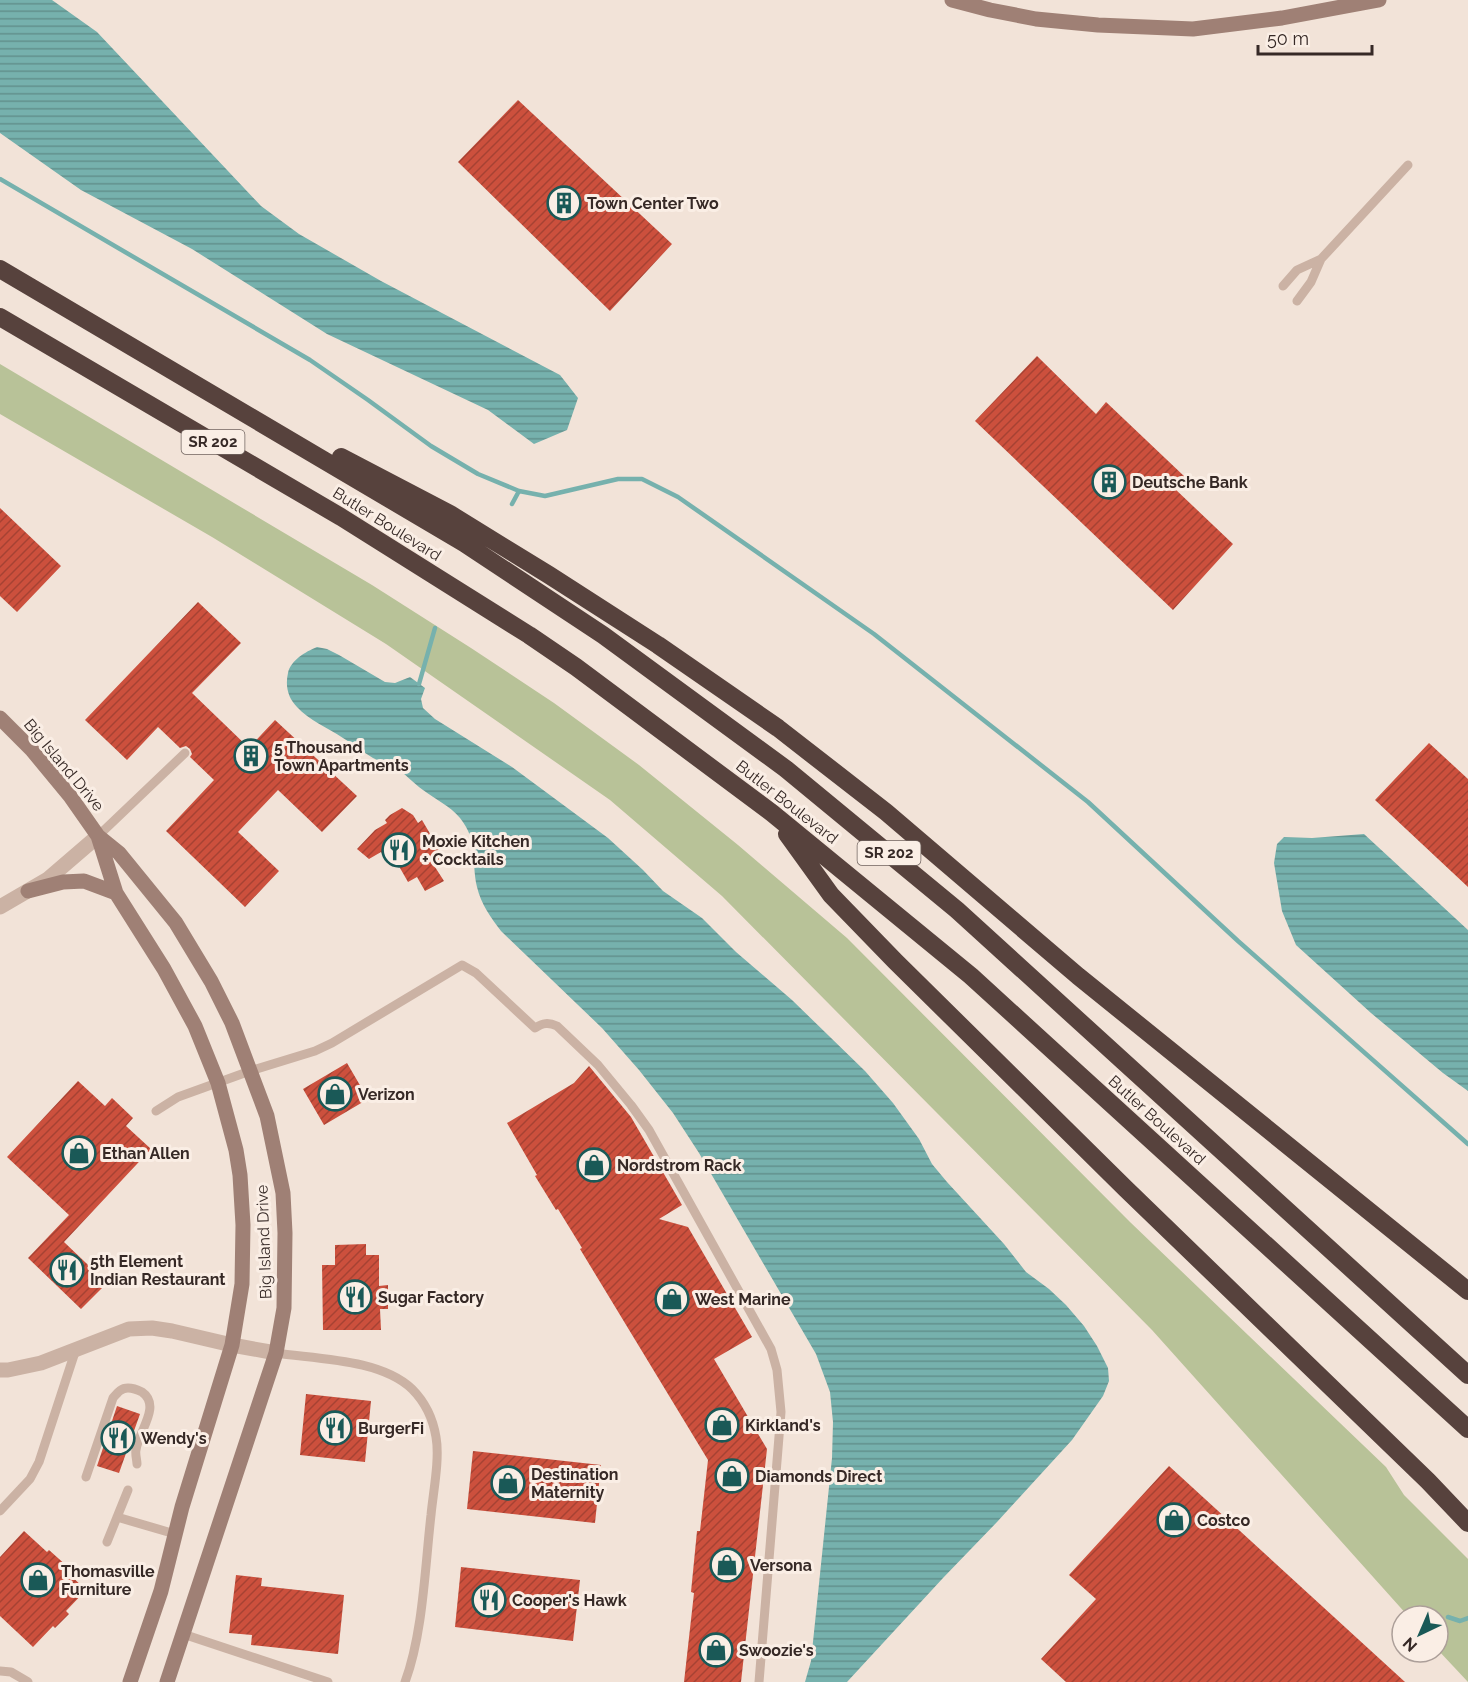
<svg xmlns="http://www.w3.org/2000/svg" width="1468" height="1682" viewBox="0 0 1468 1682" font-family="Raleway,sans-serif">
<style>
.grass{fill:#b8c298}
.water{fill:url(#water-rules)}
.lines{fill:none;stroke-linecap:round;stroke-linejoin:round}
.stream{stroke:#76b1ad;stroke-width:4.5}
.building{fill:url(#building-hatch)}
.lane{stroke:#cbb2a4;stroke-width:9}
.street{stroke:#cbb2a4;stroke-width:15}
.secondary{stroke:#9f8075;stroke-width:15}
.highway{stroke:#57423d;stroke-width:18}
.labels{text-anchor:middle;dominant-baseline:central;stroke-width:6;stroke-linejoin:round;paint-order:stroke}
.shield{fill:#faeee5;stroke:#71645f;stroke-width:1.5}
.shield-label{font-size:15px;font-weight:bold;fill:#362926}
.poi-label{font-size:16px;font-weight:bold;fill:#362926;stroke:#faeee5;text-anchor:start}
.street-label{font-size:16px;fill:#362926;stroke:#faeee5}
</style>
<defs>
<pattern id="water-rules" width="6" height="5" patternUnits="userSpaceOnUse" patternTransform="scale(1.5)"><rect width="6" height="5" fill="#76b1ad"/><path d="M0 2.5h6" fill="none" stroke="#62908d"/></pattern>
<pattern id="building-hatch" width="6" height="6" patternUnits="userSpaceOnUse" patternTransform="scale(1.5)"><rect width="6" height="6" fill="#cc503d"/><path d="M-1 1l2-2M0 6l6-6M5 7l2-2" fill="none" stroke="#a64233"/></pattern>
</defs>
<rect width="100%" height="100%" fill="#f2e3d8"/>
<path class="grass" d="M0,364L372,585L471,648L554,703L639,765L738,845L847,938L1130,1222L1386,1467L1404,1495L1468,1559V1682L1438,1650V1616H1408L1152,1330L722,896L610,800L386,644L212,537L0,414Z"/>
<path class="water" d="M0,0H52L97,32L261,206L299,234L381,281L560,375L578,398L567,430L534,444L488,410L327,334L192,249L81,190L0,133Z
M317,647L327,649L339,655L385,682L395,683L410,677L425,688L421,699L423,708L435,719L512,767L608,838L643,870L663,891L702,918L736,952L792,1000L865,1071L893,1103L919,1139L932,1164L947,1182L1004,1244L1026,1272L1049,1289L1066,1305L1084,1326L1097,1346L1108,1368L1109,1381L1103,1396L1072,1440L997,1522L943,1578L847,1682H805L811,1661L832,1458L833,1422L830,1392L816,1354L699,1153L673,1113L639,1070L602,1028L501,931C491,918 481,904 477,887C471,860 479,842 460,818C450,806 435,799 423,790C413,783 405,773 394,767C388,763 380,762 373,758C363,752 353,744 343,738C328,728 309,720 297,707C288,698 285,686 288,673C291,660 305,652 317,647Z
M1364,834L1468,930V1091L1443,1073L1371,1013L1296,945L1282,911L1274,863L1277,844L1284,837L1312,838Z"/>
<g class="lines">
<path class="stream" d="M0,179L310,360L368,400L431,446L478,474L519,491L545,496L618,479H642L678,497L874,634L1088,802L1238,941L1468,1144
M512,504L519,491
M419,684L435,628
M1448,1617L1460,1621L1468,1618"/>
</g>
<path class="building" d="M518,100L672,244L610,311L458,162Z
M1037,356L1096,414L1106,402L1185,477L1174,488L1233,544L1173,610L975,421Z
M0,508L61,566L17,612L0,596Z
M198,602L241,643L192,693L249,748L275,720L357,796L322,832L278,790L238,832L279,871L245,907L166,831L214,780L190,757L192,754L190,749L186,746L180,748L158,727L127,760L85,720Z
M1429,743L1468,779V887L1375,800Z
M402,808L413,815L418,823L422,820L446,861L435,867L444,881L425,891L417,877L408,882L392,854L385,858L381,852L369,859L357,849L375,830L387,823L385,820L390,815Z
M347,1063L368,1099L324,1125L303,1089Z
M589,1066L631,1117L682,1205L659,1219L688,1227L752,1337L714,1359L767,1449L741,1682H684L694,1593L691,1592L697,1531H700L708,1460L580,1249L582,1248L558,1209L556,1210L535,1176L537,1175L507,1123L574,1083Z
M78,1081L105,1106L112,1098L133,1118L126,1126L151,1149L64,1242L107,1283L81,1309L28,1258L69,1215L7,1157Z
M366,1244V1255H379V1286L388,1285V1309H380L381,1330H323L322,1265H335V1245Z
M306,1394L371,1401L365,1462L300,1455Z
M117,1406L140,1414L119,1473L97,1466Z
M473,1451L601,1465L595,1523L467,1509Z
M1169,1466L1405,1682H1066L1041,1659L1096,1599L1069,1575Z
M24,1531L47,1552L49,1550L68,1567L65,1570L86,1590L66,1611L69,1614L55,1628L53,1626L33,1647L0,1616V1557Z
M461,1567L580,1580L573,1641L455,1627Z
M236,1575L262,1578L261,1586L344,1595L338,1654L251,1645L252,1635L229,1633Z"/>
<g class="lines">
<path class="lane" d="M1283,286L1297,270L1321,259
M1297,301L1311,282L1321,259L1408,165
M98,836L185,753
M156,1111L178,1097L250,1071L315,1051L332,1043L462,965L476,973L535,1028C543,1023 548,1022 557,1026L598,1065L631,1105L649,1130L771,1349L777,1370L781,1412L759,1682
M276,1353C317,1359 381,1359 412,1389C425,1402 433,1419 436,1437C440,1459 433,1493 431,1515C425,1567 423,1634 405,1682
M86,1477L113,1398C118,1392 121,1388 128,1388C133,1388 138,1390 142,1392C162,1406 138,1432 136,1450C135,1454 137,1460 137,1464
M0,1511L30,1479L39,1462L76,1349
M117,1517L175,1534
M107,1542L128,1490
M183,1634L328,1682
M0,1671L11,1672L28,1682"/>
<path class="street" d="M0,907L48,879L98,836
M0,1370H8L41,1363L129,1329L152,1328L172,1331L232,1345L276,1353"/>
<path class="secondary" d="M952,0L990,10L1036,19L1098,25L1193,29L1282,18L1379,0
M0,718L32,750L70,796L98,836L119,853L176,923L211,981L232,1023L267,1116L283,1193L285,1233L284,1308L276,1353L167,1682
M98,836L116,893L164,969L195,1026L218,1083L236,1150L240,1175L243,1225L242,1284L232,1345L182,1507L161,1591L130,1682
M28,891L63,882L84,881L116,893"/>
<path class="highway" d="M0,269L464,543L603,635L786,769L957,910L1468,1375
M0,317L341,517L529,635L576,667L772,813L971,976L1468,1429
M341,457L450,514L549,575L658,645L778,728L886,812L1078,976L1468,1291
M787,834L831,895L895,961L1126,1189L1428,1481L1468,1523"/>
</g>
<defs>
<g id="building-ring" transform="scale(1.725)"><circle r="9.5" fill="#faeee5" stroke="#1a5957" stroke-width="1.5"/><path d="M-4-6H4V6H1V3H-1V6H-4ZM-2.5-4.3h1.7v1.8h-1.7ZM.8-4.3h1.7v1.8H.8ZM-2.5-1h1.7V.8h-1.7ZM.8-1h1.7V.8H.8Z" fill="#1a5957"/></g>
<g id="restaurant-ring" transform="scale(1.725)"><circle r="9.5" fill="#faeee5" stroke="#1a5957" stroke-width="1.5"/><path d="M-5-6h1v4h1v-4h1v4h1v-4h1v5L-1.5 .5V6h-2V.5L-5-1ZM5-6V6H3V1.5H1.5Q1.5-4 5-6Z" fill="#1a5957"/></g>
<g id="shop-ring" transform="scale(1.725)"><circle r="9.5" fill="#faeee5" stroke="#1a5957" stroke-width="1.5"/><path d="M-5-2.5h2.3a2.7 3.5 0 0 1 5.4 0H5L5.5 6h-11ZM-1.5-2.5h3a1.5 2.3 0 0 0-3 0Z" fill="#1a5957"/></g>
</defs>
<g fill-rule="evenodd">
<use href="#building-ring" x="564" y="203"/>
<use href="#building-ring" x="1109" y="482"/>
<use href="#building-ring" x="251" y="756"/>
<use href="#restaurant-ring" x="399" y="850"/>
<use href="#shop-ring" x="335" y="1094"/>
<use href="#shop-ring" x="79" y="1153"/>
<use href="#shop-ring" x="594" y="1165"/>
<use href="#restaurant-ring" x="67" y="1270"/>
<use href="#restaurant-ring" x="355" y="1297"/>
<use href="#shop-ring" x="672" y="1299"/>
<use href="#shop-ring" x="722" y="1425"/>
<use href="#restaurant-ring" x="335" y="1428"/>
<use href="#restaurant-ring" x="118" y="1438"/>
<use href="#shop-ring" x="732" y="1476"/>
<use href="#shop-ring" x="508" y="1483"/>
<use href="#shop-ring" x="1174" y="1520"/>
<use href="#shop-ring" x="727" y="1565"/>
<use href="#shop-ring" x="38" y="1580"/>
<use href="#restaurant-ring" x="489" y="1600"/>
<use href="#shop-ring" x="716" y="1650"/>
</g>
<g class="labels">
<g class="shield">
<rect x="181.5" y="430" width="63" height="24" rx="4.5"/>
<rect x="857.5" y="841" width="63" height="24" rx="4.5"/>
</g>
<g class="shield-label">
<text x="213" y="442">SR 202</text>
<text x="889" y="853">SR 202</text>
</g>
<g class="poi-label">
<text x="587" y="203">Town Center Two</text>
<text x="1132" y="482">Deutsche Bank</text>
<text x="274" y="747">5 Thousand<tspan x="274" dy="18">Town Apartments</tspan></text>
<text x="422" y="841">Moxie Kitchen<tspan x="422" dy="18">+ Cocktails</tspan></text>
<text x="358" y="1094">Verizon</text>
<text x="102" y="1153">Ethan Allen</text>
<text x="617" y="1165">Nordstrom Rack</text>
<text x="90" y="1261">5th Element<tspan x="90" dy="18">Indian Restaurant</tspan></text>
<text x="378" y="1297">Sugar Factory</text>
<text x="695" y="1299">West Marine</text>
<text x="745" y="1425">Kirkland's</text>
<text x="358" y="1428">BurgerFi</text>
<text x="141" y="1438">Wendy's</text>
<text x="531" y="1474">Destination<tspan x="531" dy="18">Maternity</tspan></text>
<text x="755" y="1476">Diamonds Direct</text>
<text x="1197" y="1520">Costco</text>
<text x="750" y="1565">Versona</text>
<text x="61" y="1571">Thomasville<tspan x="61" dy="18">Furniture</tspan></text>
<text x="512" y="1600">Cooper's Hawk</text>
<text x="739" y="1650">Swoozie's</text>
</g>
<g class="street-label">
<text transform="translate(387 524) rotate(32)">Butler Boulevard</text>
<text transform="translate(64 765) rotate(50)">Big Island Drive</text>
<text transform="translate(787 802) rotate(38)">Butler Boulevard</text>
<text transform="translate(1157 1120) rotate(42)">Butler Boulevard</text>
<text transform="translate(264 1242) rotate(-92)">Big Island Drive</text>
</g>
</g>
<g transform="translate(1420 1634) rotate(224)"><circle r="28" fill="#faeee5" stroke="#ac9f99" stroke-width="1.5"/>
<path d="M0-4.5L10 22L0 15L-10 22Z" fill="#1a5957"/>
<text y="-9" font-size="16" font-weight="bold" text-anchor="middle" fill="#362926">N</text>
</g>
<path d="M1258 45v9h114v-9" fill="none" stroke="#362926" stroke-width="3"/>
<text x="1267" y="45" font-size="18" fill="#362926" stroke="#faeee5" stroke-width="4.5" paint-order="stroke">50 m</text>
</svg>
